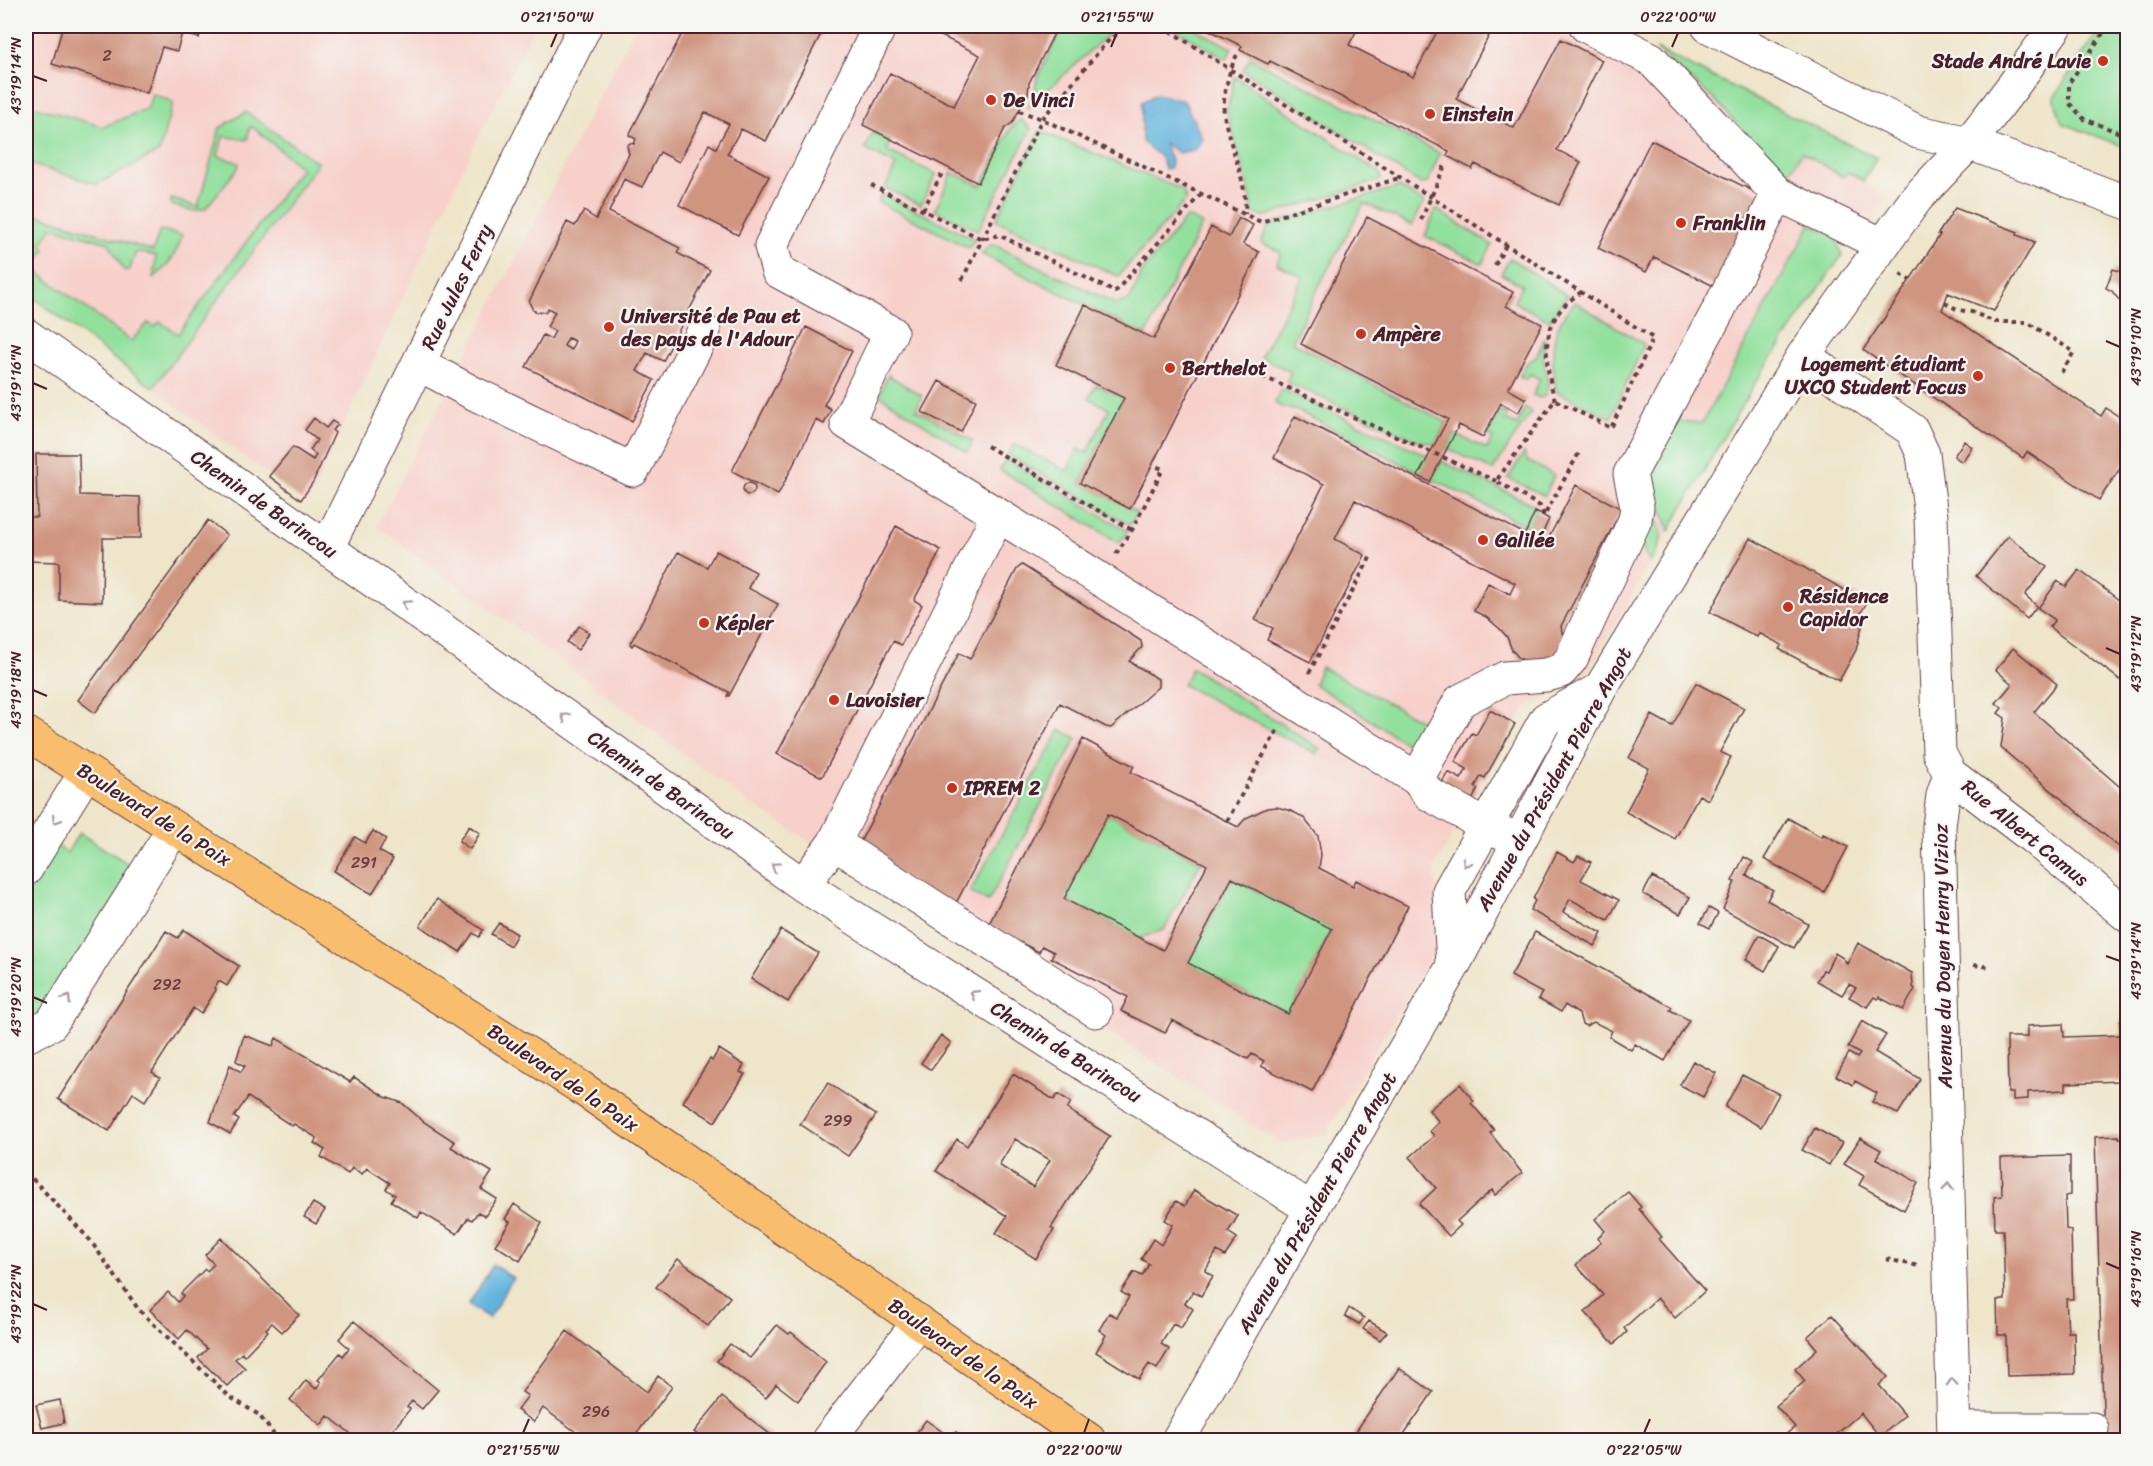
<svg xmlns="http://www.w3.org/2000/svg" width="2153" height="1466" viewBox="0 0 2153 1466" font-family="Sriracha,sans-serif">
<style>
.built{fill:#f7d0ca}
.green{fill:#92e09e;stroke:#6e8064;stroke-width:1.5}
.water{fill:#62b3dd;stroke:#566984;stroke-width:1.5}
.building{fill:#d09581;fill-rule:evenodd}
.lines{fill:none;stroke-linecap:round;stroke-linejoin:round}
.minor-casing{stroke:#633d43;stroke-width:35}
.major-casing{stroke:#633d43;stroke-width:35}
.path{stroke:#633d43;stroke-width:4;stroke-dasharray:4.5 4.5;stroke-linecap:butt}
.minor{stroke:#fff;stroke-width:33}
.major{stroke:#f9be6d;stroke-width:33}
.oneway{stroke:#ae9aa0}
.ticks{fill:none;stroke:#4a1f2b;stroke-width:2}
.poi-dot{fill:#c8321e;stroke:#f6f6f2;stroke-width:2}
.labels{text-anchor:middle;dominant-baseline:central;stroke-width:4.5;stroke-linejoin:round;paint-order:stroke}
.number-label{font-size:16px;fill:#6c3c40}
.poi-label{font-size:20px;font-weight:bold;fill:#4a1f2b;stroke:#f6f6f2;text-anchor:start}
.street-label{font-size:20px;fill:#4a1f2b;stroke:#f6f6f2}
.neatline{fill:none;stroke:#4a1f2b;stroke-width:2}
.ticks-label{font-size:15px;text-anchor:middle;fill:#4a1f2b}
</style>
<rect width="100%" height="100%" fill="#f6f6f2"/>
<filter id="ink" filterUnits="userSpaceOnUse"><feTurbulence type="fractalNoise" baseFrequency=".0167" numOctaves="2"/><feDisplacementMap in="SourceGraphic" scale="12" xChannelSelector="R" yChannelSelector="G"/><feConvolveMatrix kernelMatrix="1 2 1 2 8 2 1 2 1" color-interpolation-filters="sRGB"/></filter>
<filter id="wash" filterUnits="userSpaceOnUse"><feTurbulence type="fractalNoise" baseFrequency=".008" numOctaves="4" result="noise"/><feDisplacementMap in="SourceGraphic" scale="24" xChannelSelector="R" yChannelSelector="G"/><feGaussianBlur stdDeviation="1.35" result="paint"/><feColorMatrix in="noise" values="0 0 0 0 0 0 0 0 0 0 0 0 0 0 0 0 0 1.4 0 .05"/><feComposite in="paint" operator="in"/></filter>
<g filter="url(#wash)">
<rect width="100%" height="100%" fill="#eee5ca"/>
<path class="built" d="M26,26H535L465,164L307,504L26,292Z
M636,26H1610L1887,197L1873,215L1845,214L1835,236L1842,255L1755,383L1582,681L1525,707L1434,868L1442,938L1326,1133L1282,1144L743,799L573,670L377,526Z"/>
<path class="green" d="M1063,26H1117L1026,110L1035,93L1037,78Z
M1169,26H1189L1232,48L1227,59Z
M2102,26H2127V148L2062,123L2054,97Z
M1656,49L1877,158L1863,181L1848,172L1843,177L1802,152L1785,180L1717,102Z
M1250,58L1440,153L1427,183L1421,184L1243,70Z
M1235,77L1380,173L1381,180L1263,217L1251,212L1252,202L1227,111Z
M152,94L173,102L159,152L97,184L26,163V110L34,106L40,108L103,127L148,108Z
M246,112L318,163L153,388L26,292V211L153,251L160,230L182,235C178,252 167,268 153,278L156,256L136,252L129,271L124,270L109,243L52,227L42,243L45,250L33,269L131,341L148,323L155,327L160,322L178,334L301,168L253,127H250L247,140L223,136L218,156L239,163L238,168L205,209L194,211L171,205V199L198,207L220,128Z
M1021,119L1031,129L978,230L935,210L952,173L981,186L1011,128Z
M1040,131L1183,190L1186,200L1118,276L996,220Z
M873,132L890,141L887,151L936,174L921,205L885,188L896,165L865,149Z
M1399,187L1424,202L1412,225L1364,203L1320,284L1292,342L1446,422L1435,444L1416,440L1286,382L1291,372L1261,357L1303,277L1277,264L1281,252L1261,243L1269,224Z
M882,194L975,239L969,248L878,202Z
M1436,209L1492,245L1482,264L1425,236Z
M1187,217L1202,224L1146,335L981,254L992,244L1116,304L1130,300L1143,270Z
M1811,224L1835,236L1842,255L1755,383L1669,531C1665,515 1660,506 1647,496L1656,459L1674,421L1702,423Z
M1510,258L1568,296L1560,304L1550,321L1514,302L1522,285L1501,274Z
M1575,302L1644,344L1611,418L1557,392C1550,358 1549,328 1575,302Z
M1544,339L1546,340L1543,357L1548,384L1545,396L1540,398L1533,395L1540,379L1530,374L1526,379L1520,376L1527,363L1537,355Z
M888,375L922,396L916,410L973,441L967,452L879,395Z
M1096,385L1124,398L1080,483L1137,512L1130,525L1008,455L1014,444L1067,471L1078,449L1087,453L1109,409L1089,398Z
M1281,389L1429,456L1420,473L1292,408H1283L1275,403Z
M1525,408L1531,412L1493,470L1447,449L1454,434L1487,449L1493,438L1488,435L1500,411L1508,414L1505,420L1517,425Z
M1524,453L1527,461L1554,475L1545,496L1508,478Z
M1006,459L1128,531L1119,543L1000,470Z
M1441,461L1536,506L1535,512L1528,527L1432,479Z
M1651,509C1666,533 1664,540 1650,563L1636,533Z
M1321,667L1429,725L1415,749L1314,684Z
M1192,668L1319,748L1317,754L1183,685Z
M1060,730L1077,738L988,902L970,892Z
M1108,814L1201,862L1164,930L1140,938L1064,899Z
M79,833L135,868L43,1013L26,1028V884L52,842L67,853Z
M1232,878L1332,929L1288,1014L1188,963Z"/>
<path class="water" d="M1157,94L1184,101L1202,138L1196,149L1179,153L1164,143L1171,161L1170,168L1165,169L1161,157L1142,142V102Z
M493,1265L513,1278L489,1318L468,1305Z"/>
<g id="blocks">
<path class="building" d="M63,26H202L199,38L182,33L177,51L162,47L147,93L52,64Z
M686,26H825L766,141L741,129L727,154L769,176L738,235L679,205L709,144L716,148L729,124L705,112L679,162L660,152L642,187L624,179L609,212L680,248L677,253L710,270L663,361L647,353L637,371L654,380L632,421L526,367L543,335L551,339L555,331L547,327L555,312L548,308L546,312H537L533,310L529,302L567,222L575,226L584,211L596,219L629,154L627,146L630,143L634,144L636,139L629,135ZM568,338L575,341L571,350L564,346Z
M921,26H1058L1029,83L1028,94L1012,123L1005,128L978,183L863,125L890,73L954,106L980,55Z
M1201,26H1359L1349,45L1413,77L1440,26H1494L1456,99L1514,128L1561,39L1602,60L1557,150L1581,162L1559,205L1475,164L1472,169L1447,156L1449,151L1270,61L1268,64L1240,50L1242,46Z
M1651,140L1765,197L1718,288L1654,257L1646,272L1598,248Z
M1955,208L2018,232L2017,235L2035,242L1994,311L1948,293L1942,310L2101,416L2106,408L2127,422V458L2099,500L2027,452L2023,458L1863,350L1940,235L1938,234Z
M1367,217L1513,292L1506,306L1542,324L1508,389L1526,399L1518,413L1501,403L1483,437L1459,425L1430,482L1418,476L1448,419L1301,344Z
M1239,218L1253,225L1243,244L1259,252L1130,509L1080,483L1124,398L1056,365L1085,305L1154,339L1211,227L1229,237Z
M2113,269L2127,274V304L2119,300L2112,291L2106,288Z
M806,327L852,351L824,405L831,409L828,416L824,424L816,420L778,495L732,471Z
M939,381L976,400L961,432L922,412Z
M1295,416L1525,534L1535,512L1544,516L1549,519L1539,541L1545,545L1576,485L1622,509L1561,626L1563,637L1558,650L1547,660L1528,662L1519,658L1512,650L1507,637L1500,629L1486,617L1474,611L1488,583L1510,594L1515,583L1355,500L1335,539L1365,555L1310,662L1267,640L1273,628L1255,620L1324,484L1274,458Z
M314,418L326,428L332,421L338,425L332,430L335,433L313,482L301,500L269,476L293,447L313,460L316,455L310,450L317,440L305,430Z
M1964,441L1972,447L1962,462L1954,456Z
M36,454H79L80,495L140,497L141,538H103L102,602L59,600V562L26,561V517H37Z
M743 489a6 6 0 1 1 12 0a6 6 0 1 1-12 0Z
M208,520L227,535L95,713L78,700Z
M896,526L941,550L914,600L922,605L901,645L893,641L822,777L777,754Z
M2008,536L2047,567L2025,595L2037,606L2027,619L1976,576Z
M1750,538L1867,602L1859,616L1864,618L1856,650L1839,681L1779,649L1782,645L1759,633L1757,637L1710,612Z
M716,551L756,572L748,588L778,604L729,696H727L729,692L634,643L632,646L630,644L678,552L707,567Z
M1022,565L1141,641L1142,647L1129,661L1158,679V687L1111,728L1106,727L1060,703L953,909L857,848L959,653L970,659L1017,569Z
M2079,570L2127,606V685L2049,627L2055,620L2038,608L2058,581L2066,587Z
M579,626L589,633L578,650L567,642Z
M2013,648L2057,684L2034,712L2127,793L2126,853L2001,748L2005,718L1998,713L2002,708L1996,703L2012,684L1996,670Z
M1696,683L1744,708L1720,752L1731,757L1708,800L1699,795L1675,839L1626,812L1649,768L1629,758L1652,715L1672,726Z
M1490,710L1515,724L1485,778L1481,776L1475,787L1478,789L1461,820L1430,803L1448,772L1461,779L1467,769L1455,762L1472,733L1476,735Z
M1083,739L1134,766L1131,772L1238,827L1246,818L1267,808L1277,807L1291,811L1303,817L1318,836L1321,855L1319,868L1353,886L1356,880L1408,906L1312,1092L1261,1066L1264,1061L1252,1054L1248,1059L1172,1020L1165,1033L1121,1011L1128,997L1051,958L1054,952L1042,946L1039,952L988,926ZM1108,814L1207,865L1163,950L1064,899ZM1232,878L1332,929L1288,1014L1188,963Z
M1788,818L1821,837L1823,834L1848,847L1824,892L1764,859Z
M469,826L480,833L470,849L459,841Z
M373,831L386,839L379,851L393,859L372,894L334,871L355,837L365,843Z
M1557,852L1574,862L1578,856L1591,862L1581,880L1619,900L1608,920L1570,899L1563,912L1602,933L1595,946L1530,910L1535,901L1533,899Z
M1744,857L1753,862L1746,875L1773,890L1767,900L1808,924L1794,948L1723,909L1735,882L1732,881Z
M1652,877L1690,897L1680,914L1643,894Z
M437,899L483,930L479,937L473,933L460,952L420,926Z
M1709,908L1718,913L1710,928L1700,923Z
M499,923L517,934L510,946L491,934Z
M184,930L239,966L227,986L219,981L214,988L216,990L201,1014L193,1008L152,1072L160,1078L145,1101L133,1093L109,1131L58,1099L166,931L178,938Z
M781,930L818,953L788,1002L751,979Z
M1535,932L1672,1007L1670,1010L1689,1020L1665,1061L1635,1044L1631,1050L1609,1037L1612,1031L1594,1022L1586,1026L1582,1024L1579,1014L1565,1005L1561,1012L1538,999L1542,993L1511,976Z
M1759,935L1779,946L1765,971L1746,960Z
M1858,943L1912,973L1913,987L1915,989L1903,1010L1879,997L1878,999L1874,997L1867,1007L1849,997L1856,988L1849,984L1842,995L1817,981L1823,970L1826,971L1835,953L1843,958L1847,964Z
M1862,1021L1886,1035L1875,1052L1920,1079L1898,1114L1872,1102L1877,1093L1855,1081L1853,1085L1836,1076L1849,1053L1857,1058L1860,1054L1848,1047Z
M2120,1021H2127V1089H2122V1081L2066,1083V1090L2028,1092V1099L2013,1100V1093H2008L2007,1037H2027V1026L2063,1024L2064,1037L2121,1035Z
M244,1035L273,1046L276,1038L350,1082L354,1077L385,1097L402,1103L424,1122L455,1142L451,1147L492,1172L481,1189L497,1199L485,1216L478,1212L472,1220L468,1218L457,1234L421,1212L418,1218L391,1201L395,1195L386,1189L390,1183L367,1168L362,1174L352,1168L348,1174L321,1157L325,1150L314,1143L317,1138L294,1124L292,1126L248,1097L234,1117L239,1120L230,1134L210,1122L230,1065L241,1072L245,1066L236,1061Z
M941,1035L951,1043L931,1070L921,1063Z
M719,1049L744,1065L740,1072L745,1074L715,1122L683,1102L710,1059L712,1061Z
M1693,1061L1716,1073L1703,1097L1680,1085Z
M1013,1074L1054,1100L1058,1094L1071,1102L1067,1109L1110,1136L1051,1228L1054,1230L1036,1259L996,1233L1007,1216L936,1171L957,1139L967,1146ZM1015,1139L1050,1160L1033,1187L999,1165Z
M1742,1075L1779,1094L1761,1127L1725,1107Z
M828,1083L876,1115L848,1156L800,1124Z
M1460,1084L1474,1101L1471,1103L1494,1130L1490,1133L1522,1173L1495,1195L1492,1190L1457,1221L1461,1225L1449,1236L1419,1204L1436,1188L1410,1157L1434,1136L1430,1131L1439,1122L1429,1110Z
M1815,1128L1842,1143L1829,1165L1802,1150Z
M2119,1136V1138H2127V1251H2123L2127,1440H2104L2095,1137Z
M1860,1138L1881,1150L1876,1158L1918,1183L1904,1210L1859,1185L1864,1176L1844,1164Z
M2070,1156V1195L2065,1196L2066,1229L2071,1230L2073,1299H2066L2068,1332H2074L2075,1374L2007,1376L2006,1335H1998L1997,1300H2005L2003,1230H1995L1994,1197L2002,1196L2001,1158Z
M1194,1190L1238,1216L1228,1232L1237,1238L1225,1256L1217,1251L1205,1271L1213,1276L1201,1296L1193,1291L1185,1303L1193,1309L1181,1328L1173,1324L1161,1344L1169,1349L1157,1369L1149,1364L1139,1379L1096,1352L1106,1335L1099,1330L1109,1313L1117,1317L1129,1297L1121,1292L1134,1272L1142,1276L1149,1264L1141,1259L1153,1239L1161,1245L1173,1225L1165,1220L1176,1201L1185,1206Z
M1628,1192L1641,1207L1639,1209L1662,1237L1659,1239L1705,1291L1675,1318L1657,1298L1624,1328L1627,1332L1614,1344L1585,1312L1603,1295L1576,1265L1601,1242L1598,1238L1605,1231L1595,1219Z
M313,1203L325,1210L316,1224L304,1217Z
M514,1204L542,1223L520,1261L495,1245L510,1222L505,1219Z
M221,1238L299,1315L282,1332L272,1323L266,1329L268,1331L244,1356L242,1353L235,1359L245,1368L227,1386L198,1358L207,1349L187,1330L179,1339L150,1310L168,1292L178,1302L183,1296L181,1293L205,1269L207,1271L214,1264L205,1255Z
M678,1259L730,1297L708,1326L656,1287Z
M1349,1308L1364,1318L1359,1324L1345,1316Z
M1832,1315L1888,1377L1879,1385L1905,1415L1880,1437L1861,1413L1832,1438L1834,1440H1779L1795,1427L1776,1406L1805,1381L1795,1369L1817,1349L1807,1337Z
M354,1321L438,1390L422,1409L412,1401L407,1407L410,1409L387,1437L385,1434L380,1440H344L350,1433L328,1416L321,1425L290,1400L306,1380L316,1389L321,1382L318,1380L340,1353L343,1356L349,1348L339,1339Z
M1369,1321L1387,1332L1380,1340L1363,1329Z
M777,1325L789,1334L791,1332L826,1362L798,1401L776,1384L766,1398L717,1361L730,1344L750,1358Z
M567,1331L647,1392L658,1376L672,1387L632,1440H587L543,1408L534,1422L517,1410L528,1396L522,1392Z
M1399,1368L1433,1392L1400,1440H1350Z
M722,1397L771,1435L767,1440H705L694,1432Z
M60,1400L64,1423L42,1428L36,1405Z
M926,1420L951,1438L956,1432L968,1440H911Z"/>
</g>
</g>
<g filter="url(#ink)">
<use href="#blocks" fill-opacity="0" stroke="#633d43" stroke-width="1.5"/>
<g class="lines">
<g class="minor-casing">
<path id="minor" d="M880,26L771,246L778,271L891,332L847,423L998,515L1417,779L1429,794L1465,814L1486,828L1520,839
M1708,26L1918,132L1969,143L2128,203
M1778,194L1883,245
M26,335L803,885L1313,1210
M1803,356L1912,430L1923,454L1931,517L1939,753L1950,774L2031,836L2128,916
M419,364L471,392L633,470L704,331
M327,548L585,26
M1950,774L1943,795L1939,826L1954,1440
M1417,779L1460,701L1505,678L1546,675L1561,671L1571,659L1635,520L1637,507L1630,474L1718,311L1778,194L1651,59L1586,26
M834,843L1096,1011
M26,869L86,772
M803,885L834,843L998,515
M1453,966L1449,891L1546,719L1600,689
M26,1036L51,1024L174,828
M1954,1429H2092
M828,1440L918,1323
M1178,1440L1453,966L1600,689L1803,356L1916,199L1969,143L2013,86L2056,26"/>
</g>
<g class="major-casing">
<path id="major" d="M26,733L580,1087L1089,1440"/>
</g>
<path class="path" d="M1162,26L1653,338L1611,428L1555,400L1496,481L1540,506L1544,516L1580,451
M2108,26L2069,83V103L2084,119L2128,136
M1237,55C1229,69 1222,98 1224,114C1229,148 1248,180 1245,214
M1019,111L1042,119L1261,222L1399,178
M871,185L982,239L999,235L1115,292L1201,194
M923,210L943,171
M1421,220L1445,165
M1495,265L1506,245
M1900,274L1910,280
M962,280L1042,119L1106,43L1126,26
M1945,302L1958,310L1972,312L1995,322H2027L2074,352L2061,373
M1246,369L1496,481
M1555,400C1546,370 1540,334 1562,308C1567,302 1575,297 1581,292
M987,446L1132,530
M1116,554L1132,530L1163,469L1152,465
M1309,673L1372,554
M1227,821L1278,729
M1974,965L1991,967
M26,1172L90,1240L139,1310L230,1397L259,1415L278,1440
M1886,1259L1919,1266"/>
<use href="#minor" class="minor"/>
<use href="#major" class="major"/>
</g>
<defs><path id="oneway-chevron" d="M-2-3.5L2.5 0L-2 3.5" fill="none" stroke-width="1.6" stroke-linecap="round" stroke-linejoin="round" transform="scale(1.5)"/></defs>
<g class="oneway">
<use href="#oneway-chevron" transform="translate(406 604) rotate(-145)"/>
<use href="#oneway-chevron" transform="translate(565 717) rotate(-145)"/>
<use href="#oneway-chevron" transform="translate(56 820) rotate(122)"/>
<use href="#oneway-chevron" transform="translate(1466 863) rotate(120)"/>
<use href="#oneway-chevron" transform="translate(775 866) rotate(-145)"/>
<use href="#oneway-chevron" transform="translate(974 994) rotate(-148)"/>
<use href="#oneway-chevron" transform="translate(67 999) rotate(-58)"/>
<use href="#oneway-chevron" transform="translate(1948 1187) rotate(-91)"/>
<use href="#oneway-chevron" transform="translate(1952 1382) rotate(-92)"/>
</g>
</g>
<path class="ticks" d="M551,47L557,33M1111,47L1117,33M1672,47L1678,33M33,76L47,81M2106,341L2120,347M33,383L47,389M2106,648L2120,654M33,690L47,696M2106,956L2120,961M33,997L47,1003M2106,1263L2120,1269M33,1304L47,1310M523,1433L529,1419M1084,1433L1089,1419M1644,1433L1650,1419"/>
<g class="poi-dot">
<circle cx="2103" cy="61" r="6"/>
<circle cx="991" cy="100" r="6"/>
<circle cx="1430" cy="114" r="6"/>
<circle cx="1681" cy="223" r="6"/>
<circle cx="609" cy="327" r="6"/>
<circle cx="1361" cy="334" r="6"/>
<circle cx="1170" cy="368" r="6"/>
<circle cx="1978" cy="376" r="6"/>
<circle cx="1483" cy="540" r="6"/>
<circle cx="1788" cy="607" r="6"/>
<circle cx="704" cy="623" r="6"/>
<circle cx="834" cy="700" r="6"/>
<circle cx="952" cy="788" r="6"/>
</g>
<g class="labels">
<g class="number-label">
<text x="107" y="55">2</text>
<text x="364" y="862">291</text>
<text x="167" y="984">292</text>
<text x="838" y="1120">299</text>
<text x="596" y="1411">296</text>
</g>
<g class="poi-label">
<text x="2091" y="61" text-anchor="end">Stade André Lavie</text>
<text x="1003" y="100">De Vinci</text>
<text x="1442" y="114">Einstein</text>
<text x="1693" y="223">Franklin</text>
<text x="621" y="316">Université de Pau et<tspan x="621" dy="23">des pays de l'Adour</tspan></text>
<text x="1373" y="334">Ampère</text>
<text x="1966" y="364" text-anchor="end">Logement étudiant<tspan x="1966" dy="23">UXCO Student Focus</tspan></text>
<text x="1182" y="368">Berthelot</text>
<text x="1495" y="540">Galilée</text>
<text x="1800" y="596">Résidence<tspan x="1800" dy="23">Capidor</tspan></text>
<text x="716" y="623">Képler</text>
<text x="846" y="700">Lavoisier</text>
<text x="964" y="788">IPREM 2</text>
</g>
<g class="street-label">
<text transform="translate(457 287) rotate(-64)">Rue Jules Ferry</text>
<text transform="translate(264 504) rotate(35)">Chemin de Barincou</text>
<text transform="translate(1554 779) rotate(-61)">Avenue du Président Pierre Angot</text>
<text transform="translate(661 785) rotate(35)">Chemin de Barincou</text>
<text transform="translate(154 815) rotate(32)">Boulevard de la Paix</text>
<text transform="translate(2025 833) rotate(39)">Rue Albert Camus</text>
<text transform="translate(1943 956) rotate(-91)">Avenue du Doyen Henry Vizioz</text>
<text transform="translate(1066 1052) rotate(32)">Chemin de Barincou</text>
<text transform="translate(563 1078) rotate(34)">Boulevard de la Paix</text>
<text transform="translate(1317 1203) rotate(-60)">Avenue du Président Pierre Angot</text>
<text transform="translate(963 1354) rotate(35)">Boulevard de la Paix</text>
</g>
</g>
<rect width="2153" height="1466" fill="none" stroke="#f6f6f2" stroke-width="66"/>
<rect x="33" y="33" width="2087" height="1400" class="neatline"/>
<g class="ticks-label">
<text x="557" y="22">0°21'50"W</text>
<text x="1117" y="22">0°21'55"W</text>
<text x="1678" y="22">0°22'00"W</text>
<text transform="translate(16 76) rotate(-90)" y="5">43°19'14"N</text>
<text transform="translate(2136 347) rotate(-90)" y="5">43°19'10"N</text>
<text transform="translate(16 383) rotate(-90)" y="5">43°19'16"N</text>
<text transform="translate(2136 654) rotate(-90)" y="5">43°19'12"N</text>
<text transform="translate(16 690) rotate(-90)" y="5">43°19'18"N</text>
<text transform="translate(2136 961) rotate(-90)" y="5">43°19'14"N</text>
<text transform="translate(16 997) rotate(-90)" y="5">43°19'20"N</text>
<text transform="translate(2136 1269) rotate(-90)" y="5">43°19'16"N</text>
<text transform="translate(16 1304) rotate(-90)" y="5">43°19'22"N</text>
<text x="523" y="1455">0°21'55"W</text>
<text x="1084" y="1455">0°22'00"W</text>
<text x="1644" y="1455">0°22'05"W</text>
</g>
</svg>
